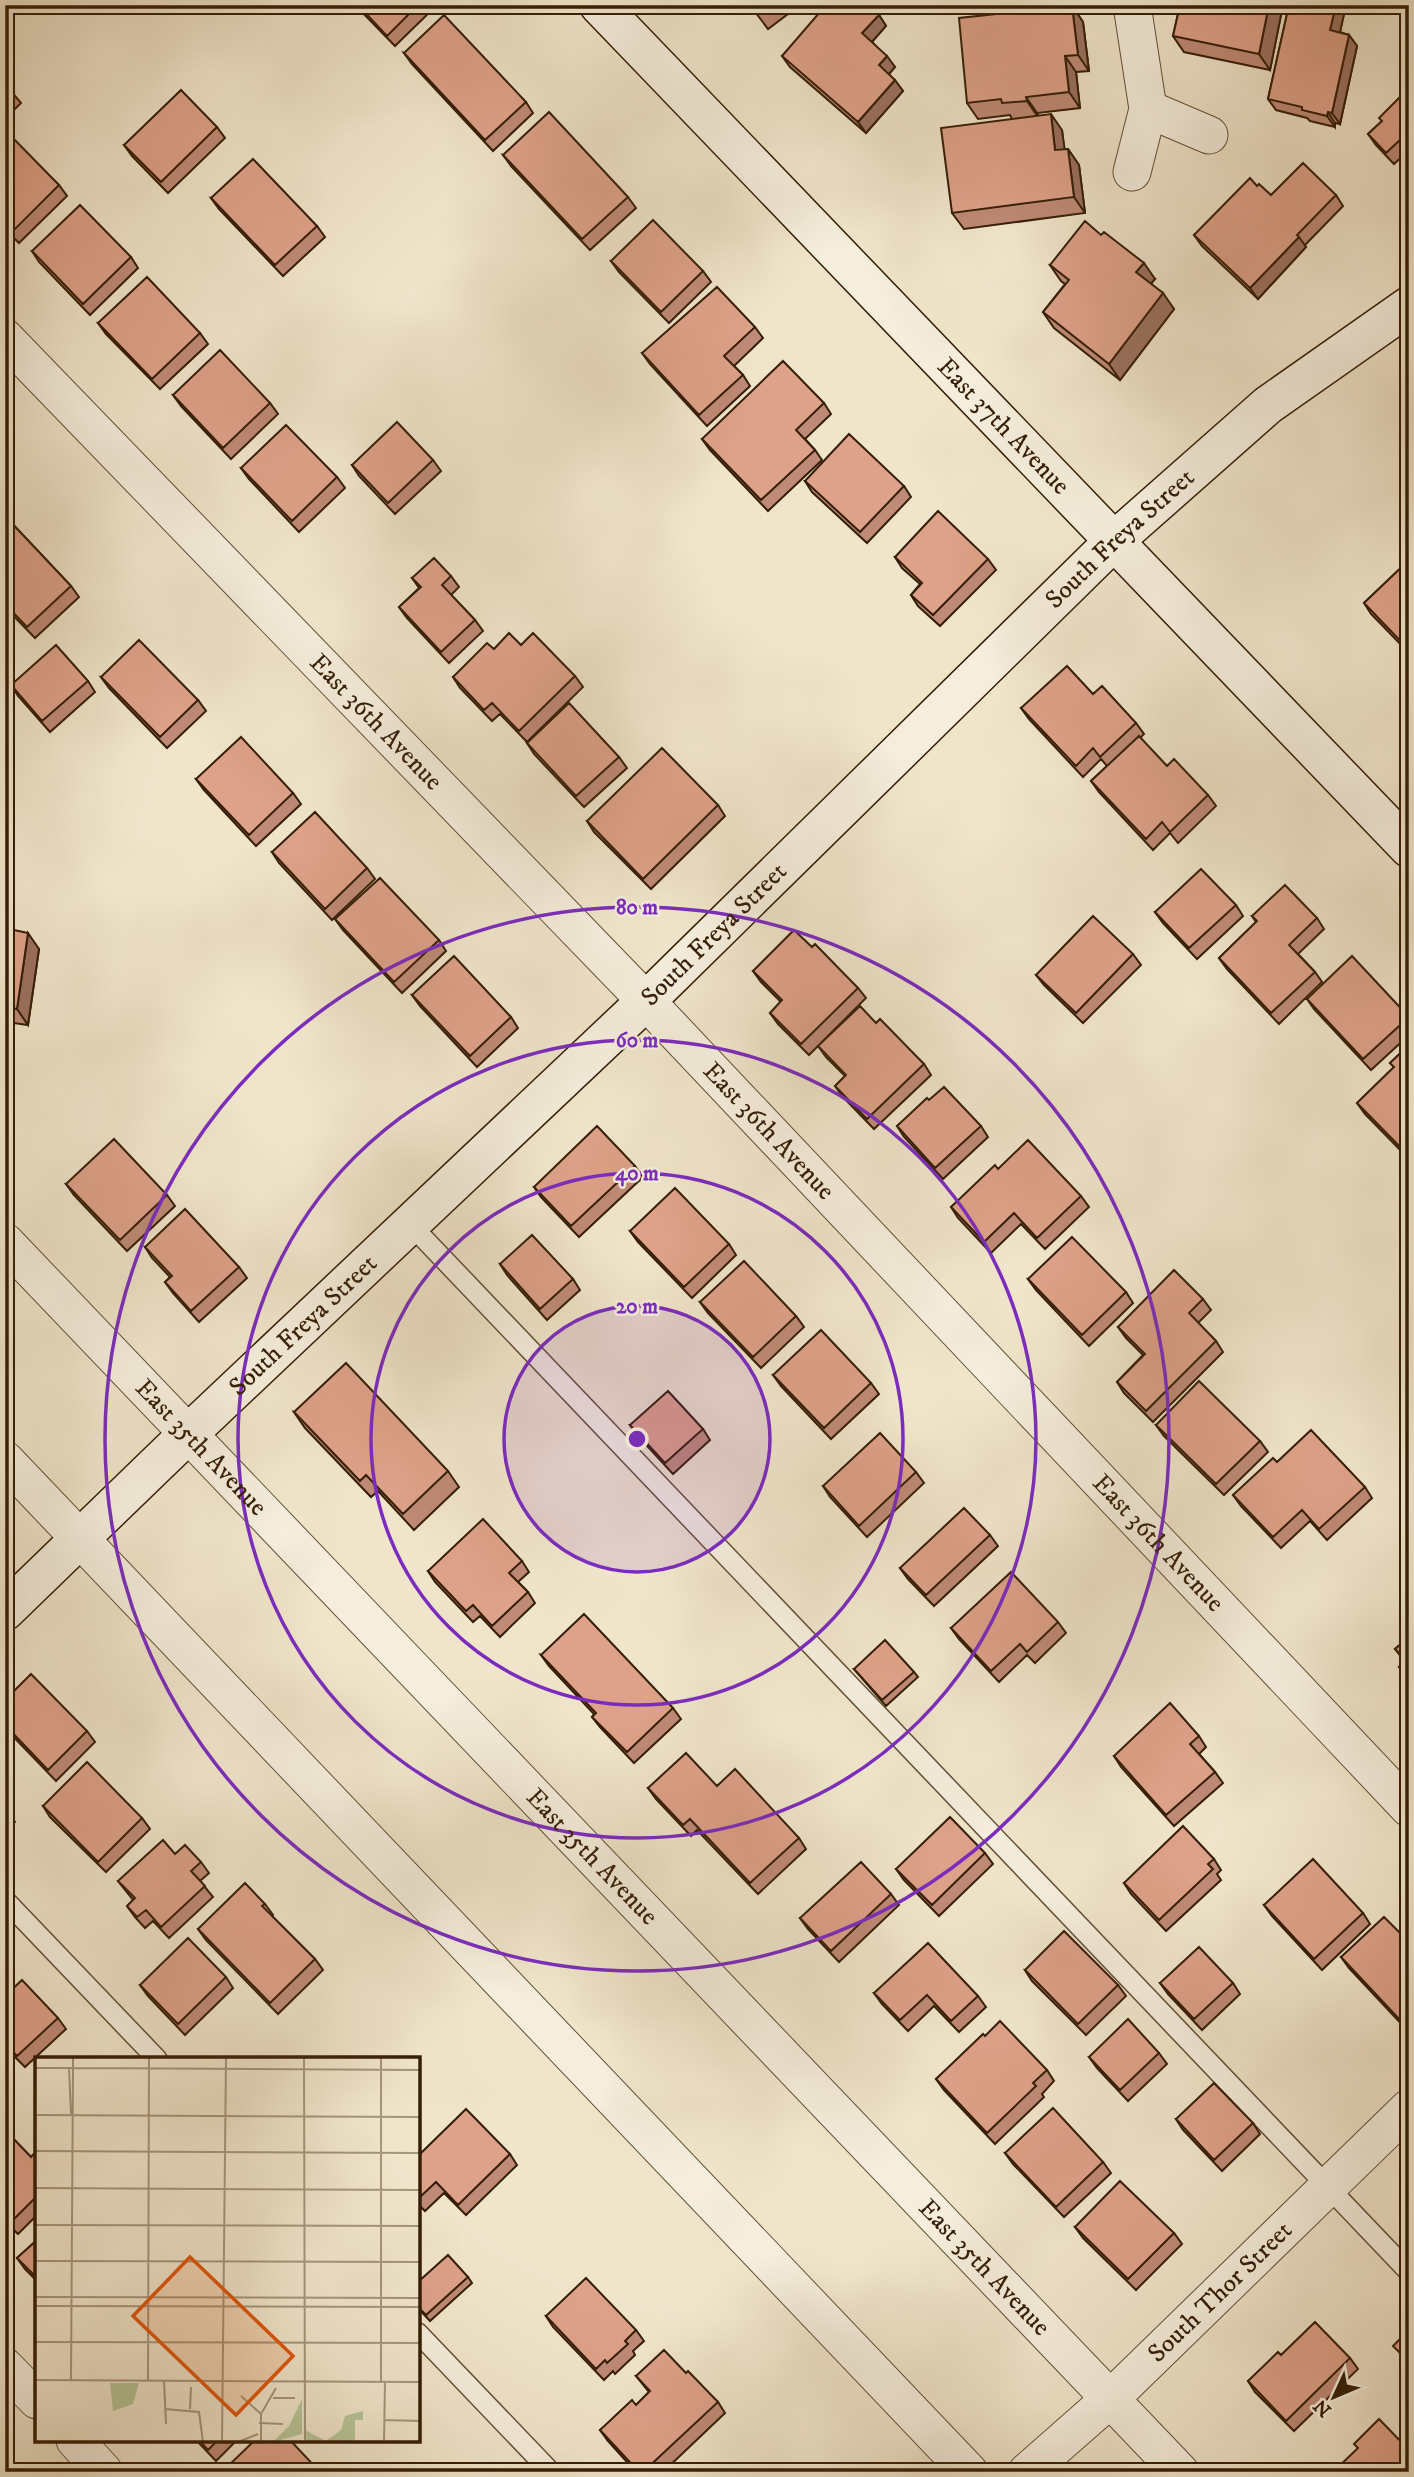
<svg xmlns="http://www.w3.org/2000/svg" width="1414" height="2477" viewBox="0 0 1414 2477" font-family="'IM FELL DW Pica',serif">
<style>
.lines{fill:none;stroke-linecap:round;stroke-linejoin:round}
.lane-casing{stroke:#645037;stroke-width:22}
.street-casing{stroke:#645037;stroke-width:39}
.secondary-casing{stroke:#351e06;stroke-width:41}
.lane{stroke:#f5eedd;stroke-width:19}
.street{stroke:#f5eedd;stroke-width:37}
.secondary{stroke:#f5eedd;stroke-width:38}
.wall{fill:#bf8a76;stroke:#351e06;stroke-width:2}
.shaded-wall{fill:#9b7160;stroke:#351e06;stroke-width:2}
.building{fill:#dea189;stroke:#351e06;stroke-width:2}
.ring{fill:none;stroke:#7b2cbf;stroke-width:3.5}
.labels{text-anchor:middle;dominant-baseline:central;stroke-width:5;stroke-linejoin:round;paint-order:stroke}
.street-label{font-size:26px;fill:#351e06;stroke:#f5eedd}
.inset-road{fill:none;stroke:#a5957c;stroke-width:2}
.view{fill:#df560c;fill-opacity:0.15;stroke:#df560c;stroke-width:3.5}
.inset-edge{fill:none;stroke:#351e06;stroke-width:3.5}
.centre{fill:#7b2cbf;stroke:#f5eedd;stroke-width:3.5}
.ring-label{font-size:21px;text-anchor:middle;font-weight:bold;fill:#7b2cbf;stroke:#f5eedd;stroke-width:5;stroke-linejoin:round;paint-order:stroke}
</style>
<rect width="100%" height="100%" fill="#f0e5cb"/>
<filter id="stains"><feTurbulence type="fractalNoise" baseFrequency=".00286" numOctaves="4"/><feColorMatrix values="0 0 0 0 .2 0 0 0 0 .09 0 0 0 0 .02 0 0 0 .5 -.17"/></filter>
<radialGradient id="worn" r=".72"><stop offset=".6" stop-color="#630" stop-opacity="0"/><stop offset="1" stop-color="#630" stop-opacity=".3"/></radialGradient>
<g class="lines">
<g class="lane-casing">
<path id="lane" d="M410,1224L1409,2272
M5,1900L157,2059
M418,2333L551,2472"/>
</g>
<g class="street-casing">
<g id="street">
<path d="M1132,5L1148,109L1132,172"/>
<path d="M1148,109L1209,135"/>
<path id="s1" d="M5,338L646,1001L1409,1808"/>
<path id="s2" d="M5,1242L1180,2472"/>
<path d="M5,1460L969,2472"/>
<path d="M5,2367L37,2400"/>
<path d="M75,2440L104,2472"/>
<path id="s3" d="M1027,2472L1110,2399L1409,2108"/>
</g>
</g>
<g class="secondary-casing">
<g id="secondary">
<path id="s4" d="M599,5L1409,848"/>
<path id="s5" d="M5,1611L189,1433L646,1001L1114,541L1268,405L1409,306"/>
</g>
</g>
<use href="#lane" class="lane"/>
<use href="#street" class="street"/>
<use href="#secondary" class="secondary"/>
</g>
<path class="wall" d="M355,5H437L395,46Z
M750,5H800L768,29Z
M973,5H1080L1081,10H1075L1083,22L1089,71L1076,72L1080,108L1037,113L1038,115L1062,130L1064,149H1068L1079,165L1085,213L964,229L952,213L1012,119L1010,115L978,119L967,103L979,16Z
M1180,5H1283L1270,70L1184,52L1173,36Z
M1289,5H1346L1340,32L1349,35L1357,46L1340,124L1335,123V127L1310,121L1307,118L1276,110L1268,99Z
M879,15L886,26L872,42L895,67L889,74L903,91L866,133L790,67L782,56Z
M5,53L13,65L5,72Z
M404,53L526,102L533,113L493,151L412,64Z
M5,84L21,103L5,119Z
M1409,88V150L1394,164L1376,145L1368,134L1382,121Z
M217,127L225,138L168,193L132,156L124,145Z
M5,135L59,185L67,196L19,243L5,229Z
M503,155L628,197L636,208L590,250L511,166Z
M1257,186L1271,195H1336L1343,206L1305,245L1306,247L1258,299L1202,246L1194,235Z
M211,198L317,226L325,237L283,276L219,209Z
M32,251L131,257L138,268L90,315L39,262Z
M611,261L703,271L711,282L669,323L619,272Z
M1050,265L1155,279L1151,284L1174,309L1120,380L1054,328L1043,312L1065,284L1061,281Z
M98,323L200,333L208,344L160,389L106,334Z
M755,327L763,338L734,366L743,375L750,386L707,426L650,364L642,353Z
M173,395L270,403L278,414L231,459L181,406Z
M824,403L831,414L805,439L815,450L822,460L768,511L710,450L702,439Z
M433,460L441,471L395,514L359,476L352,465Z
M241,468L337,477L345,488L299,532L249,479Z
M805,481L904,486L911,497L867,543L812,492Z
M5,516L71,586L79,597L35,638L5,607Z
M895,557L988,559L996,570L940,626L918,606L911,595L920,584L902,568Z
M1409,560V653L1371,614L1364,603Z
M451,576L459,587L451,595L475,620L483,631L449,663L407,618L399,607L419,588L412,578Z
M521,645L575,676L583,687L527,742L500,714L492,721L460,688L453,677L494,649Z
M101,677L198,700L206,711L167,748L109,688Z
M88,681L95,692L50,732L18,696L11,685Z
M1093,694L1136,723L1144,734L1140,738L1167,766L1208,795L1216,806L1178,843L1170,833L1153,850L1099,792L1091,781L1107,766L1101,759L1083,777L1029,719L1021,708Z
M527,743L619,757L627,768L584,807L534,754Z
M196,779L293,793L301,804L256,846L204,790Z
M718,805L725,816L651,889L594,832L587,821Z
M272,852L367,868L375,879L332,920L279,863Z
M1236,905L1243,916L1197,959L1163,923L1155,912Z
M1252,916L1317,918L1324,929L1298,954L1315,972L1322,982L1279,1024L1227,969L1219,958L1256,922Z
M335,919L439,940L446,951L402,993L343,930Z
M5,928L39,949L28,1025L14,1023L5,1065Z
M812,947L858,988L866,998L820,1044L876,1023L924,1064L931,1075L874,1129L843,1097L835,1086L845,1076L826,1057L818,1046L809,1055L778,1024L770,1013L781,1002L761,982L753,971Z
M1133,954L1141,965L1083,1023L1044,985L1036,975Z
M412,995L511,1017L518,1028L477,1067L420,1006Z
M1307,999L1409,1017V1035L1371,1070L1314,1009Z
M1409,1045V1159L1365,1114L1357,1103L1394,1067L1390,1063Z
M929,1100L981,1126L988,1137L943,1179L904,1137L897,1126Z
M635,1166L643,1177L579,1237L541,1197L534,1187Z
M998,1169L1081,1196L1089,1207L1045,1249L1021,1224L991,1253L958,1218L951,1207Z
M66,1184L167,1195L175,1206L127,1251L74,1195Z
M630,1231L729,1244L736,1255L692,1298L638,1242Z
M145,1247L239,1267L247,1278L199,1322L173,1293L165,1282L170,1277L152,1258Z
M500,1264L573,1279L580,1290L547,1320L507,1275Z
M1028,1279L1126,1292L1133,1303L1089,1346L1036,1290Z
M1203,1299L1211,1310L1198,1323L1216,1341L1223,1352L1153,1422L1124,1393L1117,1382L1143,1355L1126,1338L1118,1327Z
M700,1302L796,1316L804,1327L761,1368L708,1313Z
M773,1375L871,1383L879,1394L831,1439L781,1386Z
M294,1412L448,1471L459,1487L414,1530L378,1491L371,1497L305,1428Z
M630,1425L703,1429L710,1440L673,1474L638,1436Z
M1156,1425L1260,1441L1268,1452L1224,1495L1164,1436Z
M1277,1462L1365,1487L1372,1498L1327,1540L1310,1521L1281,1548L1241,1506L1233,1495Z
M916,1472L924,1483L867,1537L830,1497L823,1486Z
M990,1535L998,1546L934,1606L908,1579L900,1568Z
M522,1561L529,1572L518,1582L528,1592L535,1603L500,1637L480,1616L473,1622L435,1582L428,1571Z
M1058,1622L1066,1633L1035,1663L1027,1655L999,1682L959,1639L951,1628Z
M1409,1637V1680L1399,1667L1405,1662L1395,1649Z
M541,1655L673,1708L681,1719L634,1763L600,1727L592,1717L594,1714L549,1666Z
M854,1669L914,1672L918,1677L886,1706Z
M5,1700L87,1731L95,1742L56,1781L5,1728Z
M1199,1736L1206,1747L1199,1754L1215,1772L1223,1783L1174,1826L1121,1767L1114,1756Z
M717,1786L799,1838L806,1849L758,1894L697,1830L691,1836L656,1799L648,1788Z
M43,1806L142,1818L150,1829L106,1872L50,1817Z
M5,1809L15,1822L5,1832Z
M985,1853L993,1864L939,1916L904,1880L896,1869Z
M175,1854L201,1862L209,1873L200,1881L213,1897L169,1938L153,1921L145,1928L135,1917L127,1906L133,1900L118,1881Z
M1214,1859L1221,1870L1217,1874L1221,1880L1166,1931L1131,1894L1124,1883Z
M891,1894L899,1905L839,1962L808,1929L800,1918Z
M265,1904L273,1915L272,1916L315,1959L323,1970L278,2014L206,1940L198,1929Z
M1264,1905L1363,1913L1370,1924L1322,1970L1272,1916Z
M1409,1942V2030L1408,2031L1349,1968L1341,1957Z
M1025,1970L1118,1985L1126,1996L1086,2035L1032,1981Z
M226,1977L233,1988L185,2035L148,1996L140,1985Z
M1160,1983H1233L1240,1994L1202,2030L1168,1994Z
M874,1993L978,1996L986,2007L959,2032L934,2006L908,2031L882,2004Z
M5,1996L58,2018L66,2029L25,2067L5,2047Z
M985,2036L1047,2070L1054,2081L1042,2094L1044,2097L995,2144L944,2090L936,2079Z
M1159,2053L1167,2064L1128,2101L1097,2068L1089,2057Z
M1176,2119L1253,2123L1260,2134L1222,2171L1183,2130Z
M5,2130L31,2157L37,2151V2215L18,2234L5,2221Z
M1005,2153L1103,2162L1111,2173L1064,2217L1013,2164Z
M510,2154L517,2165L466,2215L444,2193L425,2211L418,2204V2156Z
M1075,2227L1174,2233L1182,2244L1136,2290L1083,2238Z
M37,2240V2281L25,2269L17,2258Z
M468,2277L472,2283L430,2321L418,2308V2282Z
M546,2316L636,2330L644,2341L633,2351L635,2355L615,2374L613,2371L604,2380L553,2327Z
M1281,2355L1350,2358L1358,2369L1294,2431L1255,2392L1248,2381Z
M686,2373L718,2402L725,2413L663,2472H636L608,2441L600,2430L636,2405L649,2392L636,2376Z
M196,2440H237L216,2461Z"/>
<path class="shaded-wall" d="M1269,5H1283L1270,70L1259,54Z
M1336,5H1346L1338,41L1330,30Z
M1072,6L1083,22L1089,71L1078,55Z
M879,15L886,26L870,44L862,33Z
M1349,35L1357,46L1340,124L1332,113Z
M887,56L895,67L887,76L879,65Z
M1065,56L1076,72L1080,108L1069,92Z
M895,80L903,91L866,133L858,122Z
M1026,97L1037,113L1038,117L1027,101Z
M1328,112L1335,123V127L1327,116Z
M1051,114L1062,130L1067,166L1055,150Z
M1068,149L1079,165L1085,213L1074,197Z
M1299,237L1306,247L1258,299L1250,288Z
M1144,263L1155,279L1147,288L1136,272Z
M1163,293L1174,309L1120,380L1109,364Z
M28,933L39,949L28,1025L17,1009Z
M5,1011L14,1023L5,1065Z"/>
<path class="building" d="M358,5H418L387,36Z
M751,5H768L757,13Z
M826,5H868L879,15L862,33L887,56L879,65L895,80L858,122L782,56Z
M973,5H996L973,7Z
M1180,5H1269L1259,54L1173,36Z
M1289,5H1336L1330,30L1349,35L1332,113L1328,112L1327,116L1302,110V107L1268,99Z
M1072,6L1078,55L1065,56L1069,92L1026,97L1027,101L1002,103L1001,99L967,103L959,18Z
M444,15L526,102L485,140L404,53Z
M5,84L14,93L5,101Z
M1409,88V148L1401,139L1386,153L1368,134L1382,121L1379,118Z
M181,90L217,127L161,182L124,145Z
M549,112L628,197L582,239L503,155Z
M1051,114L1055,150L1068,149L1074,197L952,213L941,128Z
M8,133L59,185L12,232L5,226V135Z
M253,159L317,226L275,265L211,198Z
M1303,163L1336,195L1297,235L1299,237L1250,288L1194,235L1250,178L1257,186L1259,184L1271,195Z
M80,205L131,257L83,304L32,251Z
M653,220L703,271L661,312L611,261Z
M1085,221L1101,235L1104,232L1144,263L1136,272L1163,293L1109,364L1043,312L1069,280L1050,265Z
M147,277L200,333L152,379L98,323Z
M717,287L755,327L724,356L743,375L699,415L642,353Z
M220,350L270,403L223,448L173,395Z
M783,361L824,403L796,430L815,450L761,500L702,439Z
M397,422L433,460L388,503L352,465Z
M286,425L337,477L292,521L241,468Z
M849,434L904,486L860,532L805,481Z
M938,511L988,559L933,615L911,595L922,583L895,557Z
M5,516L71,586L27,627L5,604Z
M434,558L451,576L442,585L475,620L441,652L399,607L421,587L412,578Z
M1409,560V650L1364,603Z
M509,633L521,645L533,633L575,676L519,731L492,703L484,710L453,677L487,643L494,649Z
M139,640L198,700L160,737L101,677Z
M56,645L88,681L42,721L11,685Z
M1067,666L1093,694L1102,686L1136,723L1100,757L1093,748L1076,766L1021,708Z
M569,703L619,757L576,796L527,743Z
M1139,736L1167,766L1174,759L1208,795L1170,832L1162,822L1146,839L1091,781Z
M241,737L293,793L249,835L196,779Z
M662,748L718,805L643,879L587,821Z
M315,812L367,868L325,909L272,852Z
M1201,869L1236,905L1189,948L1155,912Z
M380,878L439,940L394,982L335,919Z
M1285,885L1317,918L1289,945L1315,972L1271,1013L1219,958L1257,921L1252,916Z
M1093,916L1133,954L1076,1013L1036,975Z
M5,928L28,933L17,1009L5,1007Z
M794,930L812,947L815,944L858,988L801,1044L770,1013L782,1000L753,971Z
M454,956L511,1017L470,1056L412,995Z
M1352,956L1409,1017L1363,1059L1307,999Z
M860,1006L876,1023L880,1019L924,1064L867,1119L835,1086L846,1075L818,1046Z
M1409,1045V1156L1357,1103L1394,1067L1390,1063Z
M944,1087L981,1126L935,1168L897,1126L927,1098L929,1100Z
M597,1126L635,1166L571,1226L534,1187Z
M114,1139L167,1195L120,1240L66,1184Z
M1028,1140L1081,1196L1037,1238L1014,1213L984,1242L951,1207L995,1165L998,1169Z
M675,1188L729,1244L684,1287L630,1231Z
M185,1209L239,1267L191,1311L165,1282L172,1276L145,1247Z
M532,1235L573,1279L540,1309L500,1264Z
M1072,1237L1126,1292L1082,1335L1028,1279Z
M744,1261L796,1316L753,1357L700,1302Z
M1174,1270L1203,1299L1189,1313L1216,1341L1146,1411L1117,1382L1145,1354L1118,1327Z
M821,1330L871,1383L824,1428L773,1375Z
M346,1363L448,1471L403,1514L366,1475L360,1481L294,1412Z
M1199,1381L1260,1441L1216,1484L1156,1425Z
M668,1391L703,1429L665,1463L630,1425Z
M1311,1430L1365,1487L1319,1529L1302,1510L1273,1537L1233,1495L1273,1458L1277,1462Z
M880,1433L916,1472L859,1526L823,1486Z
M1409,1464V1480L1401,1472Z
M964,1508L990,1535L926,1595L900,1568Z
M483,1519L522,1561L509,1573L528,1592L492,1626L473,1605L466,1611L428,1571Z
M1011,1572L1058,1622L1027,1652L1020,1644L991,1671L951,1628Z
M584,1614L673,1708L627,1752L592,1717L596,1713L541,1655Z
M1409,1637V1678L1399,1667L1406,1660L1395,1649Z
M885,1640L914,1672L882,1700L854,1669Z
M31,1674L87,1731L48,1770L5,1725V1700Z
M1170,1703L1199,1736L1190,1744L1215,1772L1166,1815L1114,1756Z
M686,1753L717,1786L735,1769L799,1838L750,1883L690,1819L683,1825L648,1788Z
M87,1762L142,1818L98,1862L43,1806Z
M950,1817L985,1853L932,1905L896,1869Z
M1183,1826L1214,1859L1208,1864L1213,1869L1159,1920L1124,1883Z
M163,1840L175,1854L185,1845L201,1862L191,1871L205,1886L161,1927L146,1910L137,1917L127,1906L135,1898L118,1881Z
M1313,1859L1363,1913L1314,1959L1264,1905Z
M861,1862L891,1894L831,1951L800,1918Z
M245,1883L265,1904L262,1906L315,1959L270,2003L198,1929Z
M1384,1917L1409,1942V2012L1400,2020L1341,1957Z
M1064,1931L1118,1985L1078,2024L1025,1970Z
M188,1938L226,1977L178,2024L140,1985Z
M928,1943L978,1996L951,2021L927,1995L900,2020L874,1993Z
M1199,1947L1233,1983L1194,2019L1160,1983Z
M22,1980L58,2018L17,2056L5,2044V1996Z
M1128,2019L1159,2053L1120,2090L1089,2057Z
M1000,2021L1047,2070L1033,2083L1036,2086L987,2133L936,2079L983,2034L985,2036Z
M1214,2083L1253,2123L1214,2160L1176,2119Z
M1053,2108L1103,2162L1056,2207L1005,2153Z
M466,2109L510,2154L458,2205L436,2182L418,2199V2156Z
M5,2130L31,2157L37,2151V2196L10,2223L5,2218Z
M1120,2181L1174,2233L1128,2279L1075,2227Z
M37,2240V2278L17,2258Z
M448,2255L468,2277L426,2315L418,2307V2282Z
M586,2278L636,2330L625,2341L628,2344L607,2363L605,2360L596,2369L546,2316Z
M1315,2322L1350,2358L1286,2421L1248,2381L1278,2352L1281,2355Z
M1409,2330V2362L1393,2346Z
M664,2350L686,2373L688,2371L718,2402L643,2472H639L600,2430L632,2400L636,2405L650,2391L636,2376Z
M1379,2419L1409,2450V2472H1333L1358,2448L1354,2444Z
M199,2440H218L208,2450Z
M255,2440H290L320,2472H233L228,2466Z"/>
<circle cx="637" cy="1439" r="133" fill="#7b2cbf" fill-opacity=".12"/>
<g class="ring">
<circle cx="637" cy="1439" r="133"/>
<circle cx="637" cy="1439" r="266"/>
<circle cx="637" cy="1439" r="399"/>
<circle cx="637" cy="1439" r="532"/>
</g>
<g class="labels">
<g class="street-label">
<text stroke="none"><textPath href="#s4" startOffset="584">East 37th Avenue</textPath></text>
<text stroke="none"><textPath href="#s5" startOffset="1547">South Freya Street</textPath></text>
<text stroke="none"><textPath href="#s1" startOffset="534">East 36th Avenue</textPath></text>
<text stroke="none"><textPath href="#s5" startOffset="980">South Freya Street</textPath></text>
<text stroke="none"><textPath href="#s1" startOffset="1101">East 36th Avenue</textPath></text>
<text stroke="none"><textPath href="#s5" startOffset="413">South Freya Street</textPath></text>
<text stroke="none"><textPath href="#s2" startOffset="284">East 35th Avenue</textPath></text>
<text stroke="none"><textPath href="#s1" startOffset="1668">East 36th Avenue</textPath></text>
<text stroke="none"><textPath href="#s2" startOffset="850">East 35th Avenue</textPath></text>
<text stroke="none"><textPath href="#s2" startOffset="1418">East 35th Avenue</textPath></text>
<text stroke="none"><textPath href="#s3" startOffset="264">South Thor Street</textPath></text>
</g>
</g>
<g transform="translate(35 2057)">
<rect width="385" height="385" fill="#f0e5cb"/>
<path d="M75,326H104L98,347L78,354ZM267,342V377L238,385L254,369ZM328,354V363H320V385H272L270,373L291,384L306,373L310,359Z" fill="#b7c599"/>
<path class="inset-road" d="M269,0L270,385M0,11H38V0M34,11L36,57M0,58L385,60M0,94L385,96M0,131L385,133M0,168L385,169M0,204L385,205M0,240L385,241M0,249L385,250M0,285L385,286M0,323L385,325M36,323L38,11L385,13M113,324L114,0M129,324L131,367M346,324V0M206,339L226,357M238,341H260M130,352L164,355L168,385M155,352L156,330M349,363L385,364M224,366L248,367M187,385L191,0M203,385L223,377M226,385V357L241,331M349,385L350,324"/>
<path class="view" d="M155,200L258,299L201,358L98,259Z"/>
<rect width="385" height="385" class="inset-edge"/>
</g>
<circle cx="637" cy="1439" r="10" class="centre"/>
<g class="ring-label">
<text x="637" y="914">80 m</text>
<text x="637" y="1047">60 m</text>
<text x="637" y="1180">40 m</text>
<text x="637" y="1313">20 m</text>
</g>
<rect width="1414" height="2477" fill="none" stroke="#f0e5cb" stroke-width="28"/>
<rect x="7" y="7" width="1400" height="2463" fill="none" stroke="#351e06" stroke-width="3.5"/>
<rect x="14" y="14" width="1386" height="2449" fill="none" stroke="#351e06" stroke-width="2"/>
<g transform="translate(1334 2397) rotate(226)" stroke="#f5eedd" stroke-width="5" paint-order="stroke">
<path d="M0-5L12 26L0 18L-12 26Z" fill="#351e06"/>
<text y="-10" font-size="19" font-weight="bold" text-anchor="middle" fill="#351e06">N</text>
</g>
<rect width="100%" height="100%" filter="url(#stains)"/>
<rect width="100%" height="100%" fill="url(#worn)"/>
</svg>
